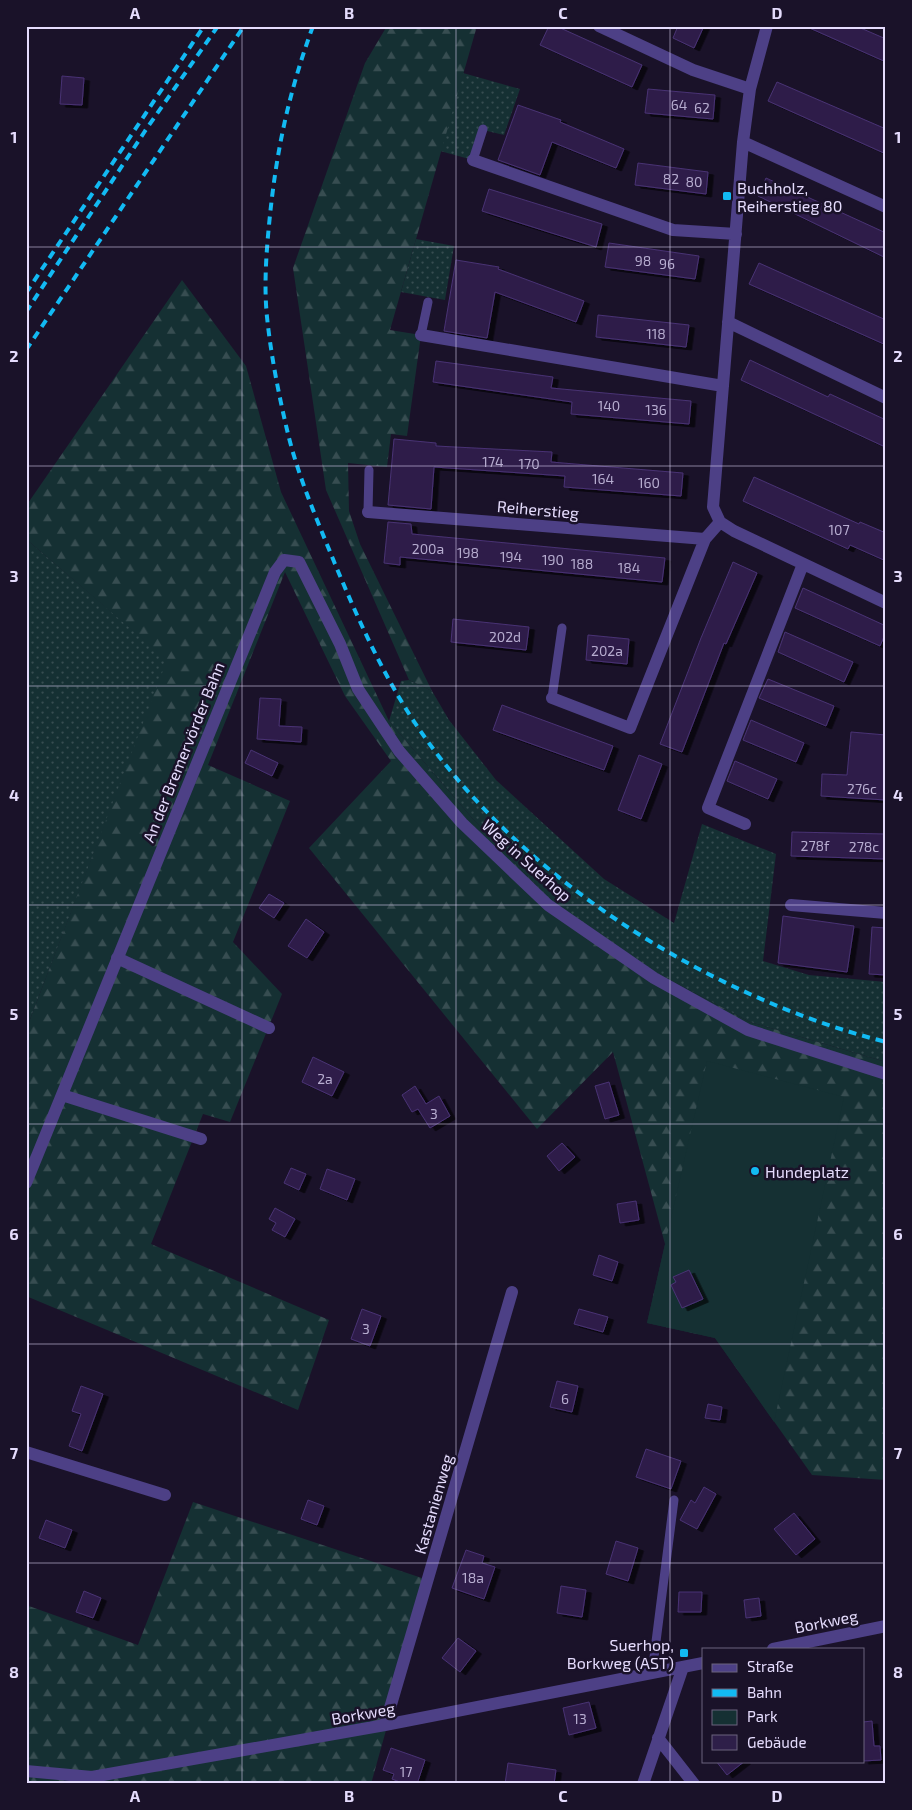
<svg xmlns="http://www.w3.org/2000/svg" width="912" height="1810" viewBox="0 0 912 1810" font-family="'Exo 2',sans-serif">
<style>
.green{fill:url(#green-dots)}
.forest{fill:url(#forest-firs)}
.pitch{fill:#153033}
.building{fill:#2e1f49;stroke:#493274;filter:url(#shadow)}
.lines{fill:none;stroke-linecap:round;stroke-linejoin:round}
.lane{stroke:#4d4086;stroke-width:9}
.street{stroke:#4d4086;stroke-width:12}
.rail{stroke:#12baf3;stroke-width:4;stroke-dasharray:8 6;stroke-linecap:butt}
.grid{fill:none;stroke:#e5dcfd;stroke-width:1;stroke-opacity:0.55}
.poi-dot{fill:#12baf3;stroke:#1a1229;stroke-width:2}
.labels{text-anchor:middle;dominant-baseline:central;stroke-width:5;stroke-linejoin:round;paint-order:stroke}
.number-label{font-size:14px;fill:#b7add0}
.poi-label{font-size:16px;fill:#e5dcfd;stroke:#1a1229;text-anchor:start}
.street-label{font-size:16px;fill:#e5dcfd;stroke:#1a1229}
.neatline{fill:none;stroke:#e5dcfd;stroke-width:2}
.grid-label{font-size:16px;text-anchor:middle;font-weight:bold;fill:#e5dcfd}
</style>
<defs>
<pattern id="green-dots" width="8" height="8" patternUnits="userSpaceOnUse" patternTransform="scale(1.25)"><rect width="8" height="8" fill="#153033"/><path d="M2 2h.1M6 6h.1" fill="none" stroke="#374d51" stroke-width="1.8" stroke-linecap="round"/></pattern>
<pattern id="forest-firs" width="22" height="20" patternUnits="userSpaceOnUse" patternTransform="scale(1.25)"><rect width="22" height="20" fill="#153033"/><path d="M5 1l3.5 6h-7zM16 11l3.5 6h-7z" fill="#374d51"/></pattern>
<filter id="shadow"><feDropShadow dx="5.5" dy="3" stdDeviation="0" flood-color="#0009"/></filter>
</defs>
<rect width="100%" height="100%" fill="#1a1229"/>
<path class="green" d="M463,73L520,89L504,135L483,130L473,160L440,151Z
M416,239L454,246L445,300L401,292Z
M26,539L168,660L26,1030Z
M409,680L432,691L449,720L496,780L604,879L674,923L702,824L776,854L763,961L809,975L886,982V1062L750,1022L655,972L550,900L472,818L389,721L401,681Z"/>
<path class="forest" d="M387,26H477L390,330L421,335L407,436L391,434L387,467L348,463L349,511L360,544L432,691L409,680L326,490L293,268L365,63Z
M182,280L246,366L281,492L389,721L472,818L550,900L655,972L750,1022L886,1062V1480L812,1475L715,1338L647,1323L665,1244L613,1052L537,1129L309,848L391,761L345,696L285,572L208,765L290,801L233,942L282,994L230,1122L203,1114L151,1244L329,1320L298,1410L26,1296V1030L167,660L26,539V506Z
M193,1502L428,1580L371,1784H26V1605L138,1645Z"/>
<path class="pitch" d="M707,1061L844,1097L774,1422L715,1338L647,1323Z"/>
<path class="building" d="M549,26H556L642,65L632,87L540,45Z
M678,26H704L694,48L673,38Z
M805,26H856L886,39V62Z
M62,76L84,78L82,105L60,104Z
M777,82L886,129V154L768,101Z
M648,89L715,95L713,119L645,113Z
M518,105L561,120L560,122L624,149L616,168L552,142L540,175L498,160Z
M638,163L708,172L706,194L635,185Z
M766,178L886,233V258L758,196Z
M489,189L602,224L596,247L482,211Z
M609,243L699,256L695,279L605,267Z
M456,260L499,267L498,269L584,301L576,322L495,292L487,338L444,331Z
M759,263L886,320V345L749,284Z
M598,315L689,325L686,347L596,337Z
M750,360L828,397L830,394L886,420V439L883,446L741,380Z
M436,361L553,377L551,388L691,401L689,424L571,414L572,402L433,382Z
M394,439L436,443V446L552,452L551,462L683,473L681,496L564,487L565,476L434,467L431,509L388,505Z
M754,477L859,524L860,522L886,533V561L850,545L848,549L743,501Z
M388,522L411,524L412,534L665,558L662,582L400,557V565L384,563Z
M733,562L757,573L726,644L724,643L682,752L660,744L701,638Z
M803,588L886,626V632L880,646L795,608Z
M453,619L529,627L526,650L451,642Z
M785,632L853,662L844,682L778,652Z
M588,635L629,639L627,664L586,660Z
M768,679L834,706L826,726L759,698Z
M260,698L281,699L279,726L302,727L301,742L257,739Z
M502,705L613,746L604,770L493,730Z
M751,720L804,743L796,762L743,740Z
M851,732L886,735V800L821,796L822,774L847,775Z
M251,750L278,763L272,776L245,763Z
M639,755L662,764L641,819L618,810Z
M735,761L777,779L768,799L727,781Z
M792,832L886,834V859L791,856Z
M269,894L284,903L274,918L259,908Z
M783,916L854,926L847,972L778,963Z
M306,919L324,932L307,958L288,946Z
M872,927L886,928V975L869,974Z
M313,1057L344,1072L332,1096L302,1082Z
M609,1082L619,1115L605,1119L595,1086Z
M415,1086L426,1104L439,1096L450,1116L430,1128L418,1109L412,1112L402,1095Z
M562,1143L575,1157L559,1171L547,1156Z
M291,1168L306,1174L299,1190L284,1183Z
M327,1169L355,1179L347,1200L320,1189Z
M636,1201L639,1220L620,1223L617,1204Z
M275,1208L295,1219L285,1237L272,1230L276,1223L269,1219Z
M599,1255L618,1262L612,1281L593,1275Z
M689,1270L703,1299L682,1308L671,1285L676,1282L673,1277Z
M362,1309L381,1316L370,1346L351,1339Z
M579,1309L608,1317L603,1332L574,1324Z
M557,1381L578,1386L572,1412L550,1407Z
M81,1386L103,1394L82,1451L69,1446L81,1414L72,1411Z
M708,1404L722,1407L720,1420L705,1418Z
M646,1449L681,1461L671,1489L636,1477Z
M704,1487L716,1494L697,1529L680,1520L691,1500L695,1503Z
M308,1500L324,1506L317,1525L301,1519Z
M794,1513L815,1539L796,1555L774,1529Z
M46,1520L72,1530L65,1548L39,1538Z
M616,1541L638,1548L628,1581L606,1574Z
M466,1550L484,1556L482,1563L495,1567L484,1599L452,1588Z
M561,1586L586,1590L582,1617L557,1613Z
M84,1591L101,1598L93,1618L76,1612Z
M679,1592H702L701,1612H678Z
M759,1598L761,1616L746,1618L744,1600Z
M458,1638L476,1651L460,1672L442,1658Z
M589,1702L596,1728L569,1735L563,1708Z
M872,1721L874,1746H880L881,1760L863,1761V1722Z
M391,1748L425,1760L417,1784H405L392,1779L394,1774L383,1770Z
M716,1761H745L727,1775Z
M508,1763L556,1770L554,1784H505Z"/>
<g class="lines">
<path class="lane" d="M473,160L483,129
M421,335L428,302
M368,512L369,470
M552,698L562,628
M652,1673L674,1500"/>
<path class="street" d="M599,26L693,70L750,89
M767,26L750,89L743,142L713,507L720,522L734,531L886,603
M743,142L886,207
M473,160L673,230L736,234
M728,322L886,398
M421,335L723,386
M368,512L705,539
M552,698L630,728L705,539L720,522
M745,824L708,808L803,564
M791,905L886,913
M117,958L269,1028
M62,1095L201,1139
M26,1183L275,572L284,560L299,562L340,644L358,689L399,751L462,823L548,905L654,978L748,1030L886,1074
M26,1452L165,1495
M773,1649L886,1626
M385,1725L512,1292
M658,1738L694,1784
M26,1771L92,1777L385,1725L703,1663
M643,1784L683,1667"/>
<path class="rail" d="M313,26C288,95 276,152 269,225C266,256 264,287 267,317C271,356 279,396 288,434C299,479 318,522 335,564C358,619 382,673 415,723C517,877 708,997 886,1042
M26,293L204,26
M26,312L145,131L218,26
M26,350L244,26"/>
</g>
<path class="grid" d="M242,26V1784M456,26V1784M670,26V1784M26,247H886M26,466H886M26,686H886M26,905H886M26,1124H886M26,1344H886M26,1563H886"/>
<g class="poi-dot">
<rect x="722" y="191" width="10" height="10" rx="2.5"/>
<circle cx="755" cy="1171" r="5"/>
<rect x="679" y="1648" width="10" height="10" rx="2.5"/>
</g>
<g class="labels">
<g class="number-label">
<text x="679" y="104">64</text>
<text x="702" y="107">62</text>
<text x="671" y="178">82</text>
<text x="694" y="181">80</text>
<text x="643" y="260">98</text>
<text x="667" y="263">96</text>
<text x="656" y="333">118</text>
<text x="609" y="405">140</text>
<text x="656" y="409">136</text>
<text x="493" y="461">174</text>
<text x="529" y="463">170</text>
<text x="603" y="478">164</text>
<text x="649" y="482">160</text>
<text x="839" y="529">107</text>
<text x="428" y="548">200a</text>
<text x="468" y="552">198</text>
<text x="511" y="556">194</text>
<text x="553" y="559">190</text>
<text x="582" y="563">188</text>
<text x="629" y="567">184</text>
<text x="505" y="636">202d</text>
<text x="607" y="650">202a</text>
<text x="862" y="788">276c</text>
<text x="815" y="845">278f</text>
<text x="864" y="846">278c</text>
<text x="325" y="1078">2a</text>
<text x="434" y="1113">3</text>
<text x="366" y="1328">3</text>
<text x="565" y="1398">6</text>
<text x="473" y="1577">18a</text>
<text x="580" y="1718">13</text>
<text x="406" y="1771">17</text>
</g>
<g class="poi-label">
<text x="737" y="187">Buchholz,<tspan x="737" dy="18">Reiherstieg 80</tspan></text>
<text x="765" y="1171">Hundeplatz</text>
<text x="674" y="1644" text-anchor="end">Suerhop,<tspan x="674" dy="18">Borkweg (AST)</tspan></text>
</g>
<g class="street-label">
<text transform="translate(538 509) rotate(5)">Reiherstieg</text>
<text transform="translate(183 752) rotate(-68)">An der Bremervörder Bahn</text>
<text transform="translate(527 860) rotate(42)">Weg in Suerhop</text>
<text transform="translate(433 1504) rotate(-74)">Kastanienweg</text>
<text transform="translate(826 1621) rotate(-11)">Borkweg</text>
<text transform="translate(363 1713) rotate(-10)">Borkweg</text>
</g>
</g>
<rect width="912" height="1810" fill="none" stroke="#1a1229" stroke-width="55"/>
<rect x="702" y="1648" width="162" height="115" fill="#1a1229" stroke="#6b637e"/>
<rect x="712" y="1664" width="25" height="8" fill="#4d4086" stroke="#6b637e"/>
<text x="747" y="1672" font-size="15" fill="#e5dcfd">Straße</text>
<rect x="712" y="1689" width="25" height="8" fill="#12baf3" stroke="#6b637e"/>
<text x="747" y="1698" font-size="15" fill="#e5dcfd">Bahn</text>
<rect x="712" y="1710" width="25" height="15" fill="#153033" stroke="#6b637e"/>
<text x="747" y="1722" font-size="15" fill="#e5dcfd">Park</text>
<rect x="712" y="1735" width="25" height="15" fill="#2e1f49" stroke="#6b637e"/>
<text x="747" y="1748" font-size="15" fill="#e5dcfd">Gebäude</text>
<rect x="28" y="28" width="856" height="1754" class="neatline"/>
<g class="grid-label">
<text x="135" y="19">A</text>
<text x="349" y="19">B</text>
<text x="563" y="19">C</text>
<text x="777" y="19">D</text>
<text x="14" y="143">1</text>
<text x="898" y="143">1</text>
<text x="14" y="362">2</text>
<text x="898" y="362">2</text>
<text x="14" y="582">3</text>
<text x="898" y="582">3</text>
<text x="14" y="801">4</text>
<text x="898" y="801">4</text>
<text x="14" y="1020">5</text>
<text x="898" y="1020">5</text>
<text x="14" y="1240">6</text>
<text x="898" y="1240">6</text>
<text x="14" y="1459">7</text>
<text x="898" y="1459">7</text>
<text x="14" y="1678">8</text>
<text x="898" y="1678">8</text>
<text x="135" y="1802">A</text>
<text x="349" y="1802">B</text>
<text x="563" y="1802">C</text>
<text x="777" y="1802">D</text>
</g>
</svg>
